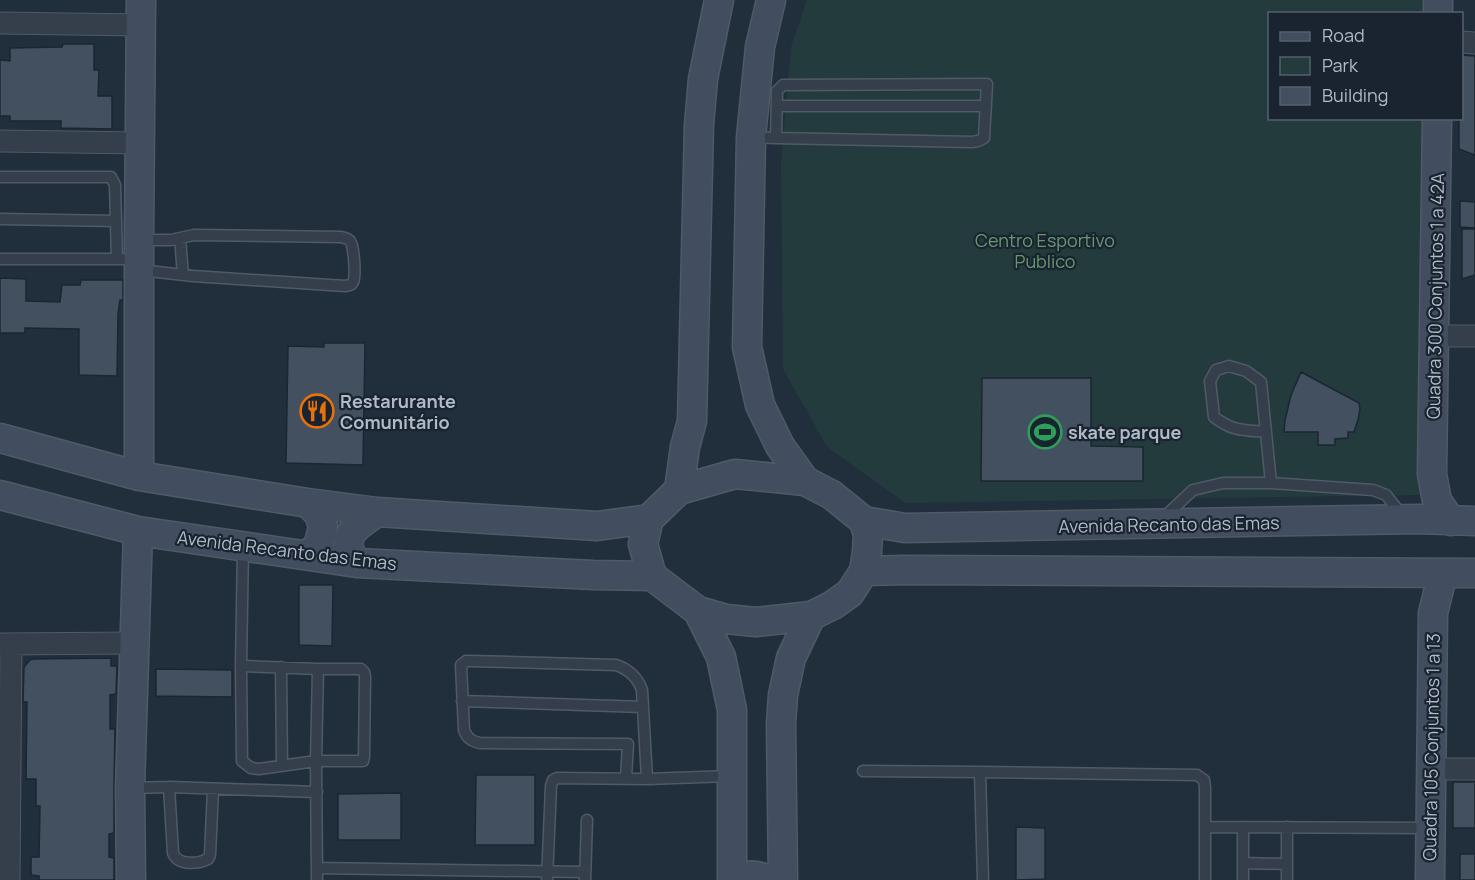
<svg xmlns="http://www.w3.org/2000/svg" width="1475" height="880" viewBox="0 0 1475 880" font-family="Manrope,sans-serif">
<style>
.green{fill:#233b3d}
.building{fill:#425060;stroke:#1c2632;stroke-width:1.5}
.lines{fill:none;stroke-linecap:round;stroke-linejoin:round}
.lane-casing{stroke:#505a66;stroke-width:13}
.street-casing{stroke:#505a66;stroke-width:23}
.secondary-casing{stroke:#505a66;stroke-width:31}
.lane{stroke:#353f4c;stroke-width:10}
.street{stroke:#353f4c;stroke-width:21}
.secondary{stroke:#424e5f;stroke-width:28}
.labels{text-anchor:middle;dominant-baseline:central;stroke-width:4.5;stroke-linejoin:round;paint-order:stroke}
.park-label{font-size:18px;fill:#659a6f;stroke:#1a2430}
.street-label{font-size:18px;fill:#b0bac8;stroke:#1a2430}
.poi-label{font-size:18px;font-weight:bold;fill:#b0bac8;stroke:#1a2430;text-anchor:start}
</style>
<rect width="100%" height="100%" fill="#212e3c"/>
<path class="green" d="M807,0H1422V13L1270,14V118L1422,119L1420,495L905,503L827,447L783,369L781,164L791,47Z"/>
<path class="building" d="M63,44H94V70H99L98,96H112V129L61,128V121H10V116H0V60L10,61V48L62,47Z
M1461,55L1475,56V155L1459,149V118H1461Z
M1460,201L1475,202V228L1460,227Z
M1462,229H1475V275L1462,279Z
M0,278L26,279V301L60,302L62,285H80L81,280H123V300H120L118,314L117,376L79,375V329L25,328V333H0Z
M324,343H365L363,465L286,463L288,346L324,347Z
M1301,372L1359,403L1360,409L1358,420L1354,432H1348V438L1335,439V445H1318V432H1284L1285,420L1291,395Z
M982,378H1091V446L1143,447V481H981Z
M299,585H333L332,646L299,645Z
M111,658V666H117L116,694L110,695V729H115L114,787V833L109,834V857L114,858V880H39V876L31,875V857H39L40,806H36V779H26L27,702H23L24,667L30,660L33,659Z
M156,669L232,670V697L156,696Z
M476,775H535V845H475Z
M1453,782H1475V828H1453Z
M401,793V840H338V794Z
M1016,827L1045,828V879L1016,880Z
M1460,854H1475V880H1460Z"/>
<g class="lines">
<g class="lane-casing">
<path id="lane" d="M777,106H986
M751,137L776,138L972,142L978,141L984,138L987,84L783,85L777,91L776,138
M0,177H111L115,185L117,259
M0,219L116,221
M180,238L183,275
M139,240H171L194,235L341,237C344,238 348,238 350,241C354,244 356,277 353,282C351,286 349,285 345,286L193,276L140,270
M0,259H123
M1265,432C1243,430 1232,431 1214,417L1210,381L1216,370L1229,366L1246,371L1261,382L1271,483
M1162,519L1193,490L1223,483H1271L1373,490L1386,495L1402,515
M241,666L318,669H361L364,672L365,676L364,757L363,761H316L259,769L251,768L242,761L241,666L243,547
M281,667L282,766
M462,701L643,707
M863,771L980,772
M626,778L628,744L480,743C471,741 467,738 464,730L461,665L466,661H470L616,665C628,669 638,678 642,690L647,779
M169,787L173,853C178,866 198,864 208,859L210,855L213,789
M131,788L169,787L317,792
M1206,827L1430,828
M1243,863L1287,864
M318,868L585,872
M317,880L316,761L318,669
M547,880L551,786L553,780L557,778L647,779L730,776
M585,880L587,820
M983,880L980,772L1197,775L1204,780L1205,788V880
M1243,880V827
M1287,880V827"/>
</g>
<g class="street-casing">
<path id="street" d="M0,23L141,25
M1462,42L1475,43
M0,141L140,143
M1434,336H1475
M0,644L135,643
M1431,769H1475
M9,880L11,644"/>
</g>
<g class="secondary-casing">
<path id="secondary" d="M771,0L760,47L751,137L747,347L760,405L780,446L805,481
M1438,14V0
M1437,118L1432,474L1437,501L1451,521
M0,438L139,476L308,503L377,512L597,526L649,519
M735,474L805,481L832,495L864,521L868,535L867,552L864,571L850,593L833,605L811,616L756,622L726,619L698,611L652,576L643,544L649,519L679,490Z
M139,476V240L141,0
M679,490L685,447L692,421L699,125L703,79L719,0
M0,495L138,531L357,563L593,575L652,576
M864,521L905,528L1419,519L1475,521
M307,555L315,549L319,543L323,527L319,514L308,503
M357,563C336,537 357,526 377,512
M864,571L905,570L1475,573
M698,611L721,657L732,710V880
M131,880L130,788L138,531
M738,880C748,873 758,875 768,880
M783,880L781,724L783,695L791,658L811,616
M1430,880L1433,613L1443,573"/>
</g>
<use href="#lane" class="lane"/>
<use href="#street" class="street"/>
<use href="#secondary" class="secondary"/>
</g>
<defs>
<g id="restaurant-ring" transform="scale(1.725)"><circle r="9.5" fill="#1a2430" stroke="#e8710a" stroke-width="1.5"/><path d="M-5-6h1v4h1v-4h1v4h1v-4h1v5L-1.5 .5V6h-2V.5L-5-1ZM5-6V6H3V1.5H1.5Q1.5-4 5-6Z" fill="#e8710a"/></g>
<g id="stadium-ring" transform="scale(1.725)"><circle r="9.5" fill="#1a2430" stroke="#2e9e5b" stroke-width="1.5"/><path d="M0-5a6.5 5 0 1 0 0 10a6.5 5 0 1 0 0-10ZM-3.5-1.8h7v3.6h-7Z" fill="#2e9e5b"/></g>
</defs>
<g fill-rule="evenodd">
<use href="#restaurant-ring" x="317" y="411"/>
<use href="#stadium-ring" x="1045" y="432"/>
</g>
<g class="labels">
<g class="park-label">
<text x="1045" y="240">Centro Esportivo<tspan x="1045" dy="21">Publico</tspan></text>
</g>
<g class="street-label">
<text transform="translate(1435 296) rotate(-89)">Quadra 300 Conjuntos 1 a 42A</text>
<text transform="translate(1169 524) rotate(-1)">Avenida Recanto das Emas</text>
<text transform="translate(287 550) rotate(7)">Avenida Recanto das Emas</text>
<text transform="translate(1431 747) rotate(-89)">Quadra 105 Conjuntos 1 a 13</text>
</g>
<g class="poi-label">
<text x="340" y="401">Restarurante<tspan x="340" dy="21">Comunitário</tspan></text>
<text x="1068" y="432">skate parque</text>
</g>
</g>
<rect x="1268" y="12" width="195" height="108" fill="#1a2430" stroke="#56606d" stroke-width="1.5"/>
<rect x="1280" y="32" width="30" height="9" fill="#424e5f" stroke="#56606d" stroke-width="1.5"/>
<text x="1322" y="42" font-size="18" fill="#b0bac8">Road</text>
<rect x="1280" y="57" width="30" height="18" fill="#233b3d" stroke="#56606d" stroke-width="1.5"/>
<text x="1322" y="72" font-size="18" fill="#b0bac8">Park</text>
<rect x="1280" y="87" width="30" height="18" fill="#425060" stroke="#56606d" stroke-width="1.5"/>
<text x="1322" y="102" font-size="18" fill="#b0bac8">Building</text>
</svg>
